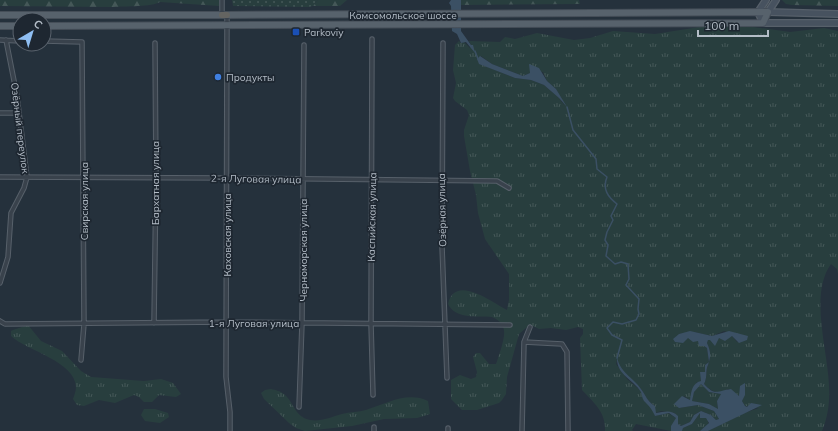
<svg xmlns="http://www.w3.org/2000/svg" width="838" height="431" viewBox="0 0 838 431" font-family="Mulish,sans-serif">
<style>
.grass{fill:url(#grass-tufts);fill-rule:evenodd}
.forest{fill:url(#forest-firs)}
.park{fill:url(#park-dots)}
.water{fill:#3b5064;fill-rule:evenodd}
.lines{fill:none;stroke-linecap:round;stroke-linejoin:round}
.stream{stroke:#3b5064;stroke-width:1.5}
.minor-casing{stroke:#57606a;stroke-width:5.5}
.secondary-casing{stroke:#57606a;stroke-width:8}
.primary-casing{stroke:#454e58;stroke-width:8}
.trunk-casing{stroke:#444d57;stroke-width:8}
.minor{stroke:#39424c;stroke-width:3.5}
.secondary{stroke:#47525f;stroke-width:5.5}
.primary{stroke:#57626c;stroke-width:6}
.trunk{stroke:#646461;stroke-width:6}
.transit-dot{fill:#1a4fb4;stroke:#1e2731;stroke-width:1.5}
.shop-dot{fill:#3f7fe0;stroke:#1e2731;stroke-width:1.5}
.labels{text-anchor:middle;dominant-baseline:central;stroke-width:3.5;stroke-linejoin:round;paint-order:stroke}
.street-label{font-size:10px;fill:#b4bdc7;stroke:#1e2731}
.poi-label{font-size:10px;fill:#b4bdc7;stroke:#1e2731;text-anchor:start}
</style>
<defs>
<pattern id="grass-tufts" width="24" height="20" patternUnits="userSpaceOnUse"><rect width="24" height="20" fill="#283e3e"/><path d="M3 7l-1-3M5 7V3M7 7l1-3M15 17l-1-3M17 17v-4M19 17l1-3" fill="none" stroke="#455858"/></pattern>
<pattern id="forest-firs" width="22" height="20" patternUnits="userSpaceOnUse"><rect width="22" height="20" fill="#283e3e"/><path d="M5 1l3.5 6h-7zM16 11l3.5 6h-7z" fill="#455858"/></pattern>
<pattern id="park-dots" width="8" height="8" patternUnits="userSpaceOnUse"><rect width="8" height="8" fill="#283e3e"/><path d="M2 2h.1M6 6h.1" fill="none" stroke="#455858" stroke-width="1.8" stroke-linecap="round"/></pattern>
</defs>
<rect width="100%" height="100%" fill="#25313c"/>
<path class="grass" d="M725,23L790,32L824,28L838,31V274L837,269L831,264C809,294 828,351 829,386C830,401 828,417 822,431H708L744,413L759,408L745,406L742,401C745,395 743,390 746,385L739,396L728,389C718,395 712,392 704,384C708,376 705,372 708,365C711,356 711,352 707,343L708,340L732,336L737,342L747,340L724,331L712,336L694,332L679,334L698,341L707,348L709,362L705,365L706,372L701,382H697L690,400L684,396L679,408L698,405L714,411L719,419L716,420L711,415L701,411L694,415L690,422L681,426L678,424L675,413L661,411L655,413V406C646,400 647,397 641,389C634,379 620,374 617,360L616,364L627,379L641,391L644,400L652,407L655,416L668,413L676,418C675,423 671,425 671,431L636,424L632,430L633,431H605C606,412 594,403 582,390L580,338L583,334V329L578,327L566,330L551,328L539,329L533,326L526,328L519,334L507,377L506,394L502,400L499,403L477,410H462L451,399V380L460,375L471,379L476,377L477,372L473,357L476,353H480L489,364H496C498,359 499,354 501,349C505,334 508,324 492,317C477,316 455,319 448,304C455,273 493,303 507,310L509,300V274L485,239L478,213L476,195L470,171L464,136V130L469,115L467,110L455,101L453,98L456,83L453,70L455,45L459,41L461,43L464,42L470,48L471,45L469,41L500,42L505,37L515,39L537,33L574,40L590,38L613,31L655,34ZM481,56L492,64L523,76L530,73V70L543,72L547,81L556,89L564,105L559,98L544,85L531,80L515,78L480,64Z
M28,325L41,341L62,351L81,371L91,377L144,381L161,379L173,383L181,394L176,397L159,395L152,402H144L139,397L134,395L115,403L99,400L84,406L77,405L73,399C74,396 76,391 76,387C75,361 27,351 11,336V331L13,330Z
M701,384L709,392L722,394L717,401L718,410L709,404L692,401C692,395 696,386 701,384Z
M271,389C275,390 281,391 285,395C294,403 295,417 310,420C321,422 331,417 342,414C350,412 359,412 366,410C386,404 407,391 428,401L430,414L417,418L384,419L352,426L305,431L296,428L289,423L264,399L261,393L265,390Z
M144,409H155L168,413L169,417L160,423L145,421L141,415Z
M700,413L708,419V425L700,431H682L683,428L692,424Z"/>
<path class="forest" d="M0,0H219V6L160,2C152,7 125,6 113,7L0,6Z
M318,0H347L340,6H313Z
M461,0H579L580,4L461,5Z
M782,0H838V6L792,5L786,4Z"/>
<path class="park" d="M232,0H318L313,6L308,7L233,6Z"/>
<path class="water" d="M451,0H461V31L471,45H473L475,53L466,42L461,43L457,34L452,31L451,6L449,3Z
M480,56L492,64L523,76L530,73L529,64L539,68L547,81L556,89L567,107L559,98L544,85L531,80L515,78L479,64L477,59Z
M690,331L712,336L729,331L748,336L747,340L739,343L732,336L725,341L719,338L715,346L710,340H708L707,343C711,352 711,356 708,365C705,371 708,376 704,384C715,396 717,391 731,389L739,396L740,386L745,383V395L742,401L745,406L747,407L751,403L762,405L708,431H700L709,423L706,418H700V413L692,424L683,428L682,431H671V426L676,418L669,413L655,416C652,409 649,406 644,401C642,398 642,395 641,392C633,379 616,375 617,357C620,373 633,377 641,389C647,397 646,400 655,406L656,413C664,412 671,409 678,416V424L681,426L690,422L694,415L701,411L711,415L716,420L719,419L714,411L698,405L679,408L674,404L682,396L690,400C691,392 692,383 701,381L700,372H705V365L709,362L707,348L704,346H699L698,341L693,342L688,338L683,343L675,342L673,339L679,334ZM701,384L709,392L721,394L717,401L718,409L709,404L692,401L694,392Z"/>
<g class="lines">
<path class="stream" d="M475,51L478,59
M567,107L573,130L596,159L597,169L607,177C602,189 608,197 617,204L611,216L613,220L607,232L605,240L608,245L606,256L615,264L621,262L628,264L629,279L626,285L639,299L638,309L639,314L636,320L622,324L613,322L607,328L612,335L622,340L617,358"/>
<g class="minor-casing">
<path id="minor" d="M222,0V15
M227,15L226,377L230,412V431
M372,39L371,324L373,395
M0,40L20,41
M44,41L82,42L84,324L81,360
M443,43L442,246L447,378
M0,113H18
M0,177L227,178L497,181L509,188
M0,283L8,257L11,213L24,188L27,177L17,96L6,40
M0,321L5,324L227,322L510,325
M154,323L156,178L155,43
M524,342L562,344L567,352L568,431
M299,407L302,323L304,45
M374,427V431
M448,431V428
M522,431L524,342L530,327"/>
</g>
<g class="secondary-casing">
<path id="secondary" d="M766,0L758,12L763,23H838
M776,0L768,12L838,14"/>
</g>
<g class="primary-casing">
<path id="primary" d="M0,15H222
M0,26H20
M44,26L763,23L768,12L227,15"/>
</g>
<g class="trunk-casing">
<path id="trunk" d="M222,15H227"/>
</g>
<use href="#minor" class="minor"/>
<use href="#secondary" class="secondary"/>
<use href="#primary" class="primary"/>
<use href="#trunk" class="trunk"/>
</g>
<rect class="transit-dot" x="292" y="28" width="8" height="8" rx="2"/>
<circle class="shop-dot" cx="218" cy="77" r="4"/>
<g class="labels">
<g class="street-label">
<text x="403" y="15">Комсомольское шоссе</text>
<text transform="translate(20 128) rotate(83)">Озёрный переулок</text>
<text transform="translate(256 179) rotate(1)">2-я Луговая улица</text>
<text transform="translate(155 183) rotate(-90)">Бархатная улица</text>
<text transform="translate(84 201) rotate(-90)">Свирская улица</text>
<text transform="translate(442 210) rotate(-91)">Озёрная улица</text>
<text transform="translate(372 217) rotate(-89)">Каспийская улица</text>
<text transform="translate(227 235) rotate(-90)">Каховская улица</text>
<text transform="translate(303 250) rotate(-90)">Черноморская улица</text>
<text x="254" y="323">1-я Луговая улица</text>
</g>
<g class="poi-label">
<text x="304" y="32">Parkoviy</text>
<text x="226" y="77">Продукты</text>
</g>
</g>
<g transform="translate(32 32) rotate(38)"><circle r="19" fill="#1e2731" stroke="#5a636d"/>
<path d="M0-3L7 15L0 10L-7 15Z" fill="#8fbef2"/>
<text y="-6" font-size="11" font-weight="bold" text-anchor="middle" fill="#b4bdc7">С</text>
</g>
<path d="M698 30v6h70v-6" fill="none" stroke="#b4bdc7" stroke-width="2"/>
<text x="704" y="30" font-size="12" fill="#b4bdc7" stroke="#1e2731" stroke-width="3" paint-order="stroke">100 m</text>
</svg>
